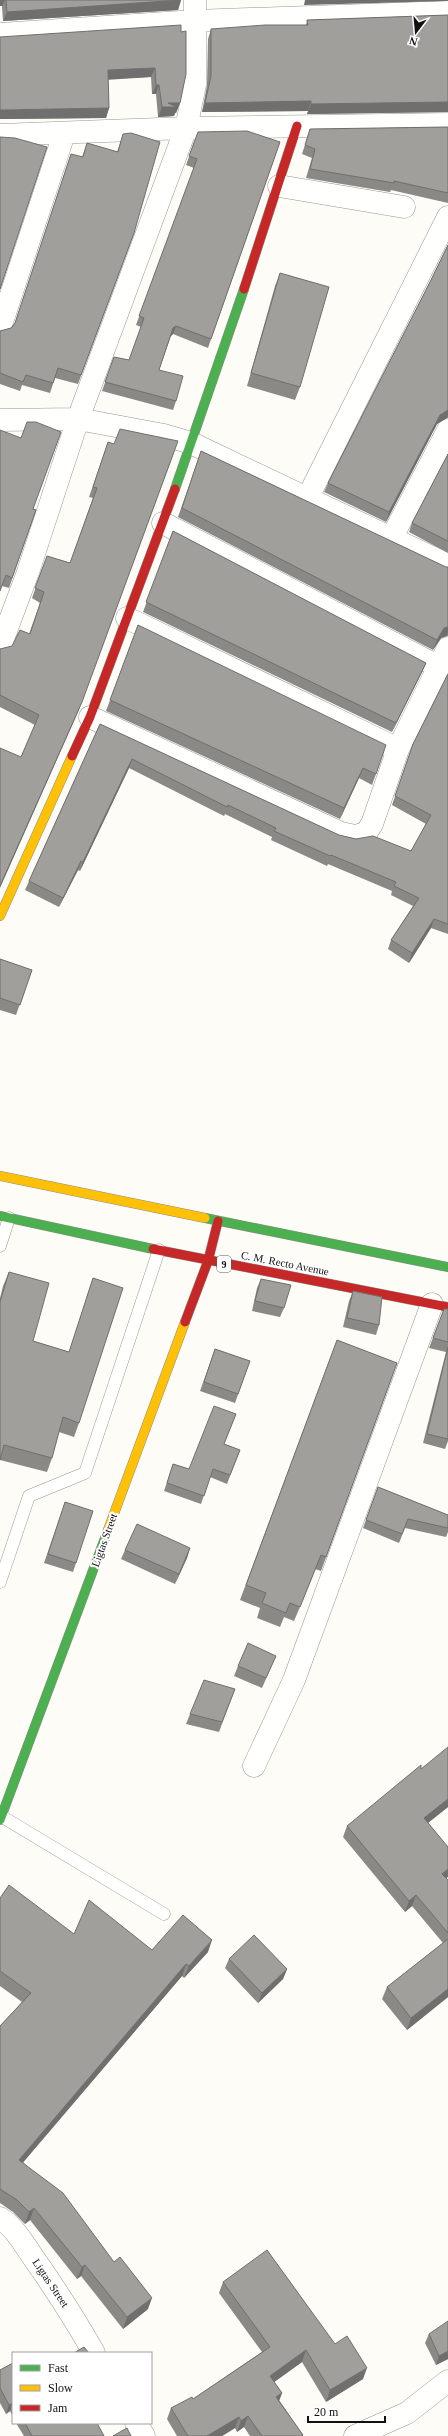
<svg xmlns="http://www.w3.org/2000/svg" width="448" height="2436" viewBox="0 0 448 2436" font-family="Georgia,serif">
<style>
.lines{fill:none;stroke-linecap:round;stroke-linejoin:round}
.lane-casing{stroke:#979795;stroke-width:13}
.street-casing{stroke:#979795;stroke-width:23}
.fast-casing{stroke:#8e8d8b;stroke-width:10}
.slow-casing{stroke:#8e8d8b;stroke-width:10}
.jam-casing{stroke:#8e8d8b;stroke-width:10}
.lane{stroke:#fffffe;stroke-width:12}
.street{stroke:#fffffe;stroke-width:22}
.fast{stroke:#4caf50;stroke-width:9}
.slow{stroke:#ffc107;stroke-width:9}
.jam{stroke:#c62828;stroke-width:9}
.wall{fill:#8a8986}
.shaded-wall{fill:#716f6d}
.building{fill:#a19f9c;stroke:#716f6d}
.labels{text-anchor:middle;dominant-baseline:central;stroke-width:4;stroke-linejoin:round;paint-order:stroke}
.shield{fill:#fff;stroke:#585858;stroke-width:1}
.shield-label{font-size:10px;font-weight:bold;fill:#111}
.street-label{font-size:11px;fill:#111;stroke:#fff}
</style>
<rect width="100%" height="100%" fill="#fdfcf7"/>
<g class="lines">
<g class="lane-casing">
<path id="lane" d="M0,1246L9,1218
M0,1582L29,1496L85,1473L159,1250
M1,1816L164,1914"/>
</g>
<g class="street-casing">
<path id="street" d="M0,34L195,21L448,12
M0,135L186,128L448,124
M279,186L404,207
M0,328L64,134
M0,420L78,419L164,435L191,443L448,565
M308,497L448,217
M163,523L439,667
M392,537L448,430
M127,618L398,749
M0,647L28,572L78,419L186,128L195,85V0
M90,717L341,833L355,836L366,833L372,824L398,749L448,648
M254,1766L294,1680L432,1304
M0,2218C15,2227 25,2246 35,2260C56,2290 76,2321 94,2353
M136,2423L144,2436
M355,2436L407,2413L448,2381"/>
</g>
<g class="fast-casing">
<path id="fast" d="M175,489L244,289
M0,1216L153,1249
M205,1218L448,1267
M0,1820L108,1530"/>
</g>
<g class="slow-casing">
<path id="slow" d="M0,916L72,756
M0,1176L205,1218
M108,1530L185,1322"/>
</g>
<g class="jam-casing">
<path id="jam" d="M244,289L297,126
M72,756L90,717L175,489
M153,1249L448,1307
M185,1322L208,1261L218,1221"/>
</g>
<use href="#lane" class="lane"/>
<use href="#street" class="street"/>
<use href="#fast" class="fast"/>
<use href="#slow" class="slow"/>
<use href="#jam" class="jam"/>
</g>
<path class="wall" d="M0,0H181L178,10L3,21L2,6Z
M448,15V112L307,114L308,111L202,112L207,85L208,39L211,29L306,25L307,20Z
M181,25L180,103L176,113H175L174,116L158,117L156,94H152L151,77L108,79L109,108L106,118L0,119Z
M448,127V203L391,190L390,192L306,178L312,158L302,154L310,129Z
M198,132L280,142L208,348L173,334L171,336L159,370L176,401L173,410L102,391L114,357L129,360L141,327L136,325L194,168L186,165Z
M123,134L134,233L78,384L55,378L50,393L22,385L20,391L0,384V331L11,328L15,323L71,154L82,157L87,143L117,152Z
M448,245V418H447L437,424L386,522L324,492L328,483L431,280Z
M280,273L300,387L295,400L247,386L275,286Z
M0,430L33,509L36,510L9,588L2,586Z
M108,442L78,712L21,757L35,725L0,707V649L12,646L29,634L40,603L32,598L47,556L70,563L93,498L89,497Z
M201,451L446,567H448V636H447L441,638L433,650L178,517Z
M448,454V553L409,532L412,523Z
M173,531L426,663L422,672L392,732L143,612Z
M138,625L376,774L372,785L359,778L340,819L106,711Z
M448,674V934L431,928L409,963L388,949L391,940L413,906L391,895L392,891L328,864L327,866L271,840L272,837L225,814L224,816L129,768L80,871L78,870L59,907L25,890L29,881L100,724L339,835L411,851L426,824L392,805L413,744Z
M0,959L32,970L16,1015L0,1010Z
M9,1272L33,1341L69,1352L93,1278L79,1423L74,1437L59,1432L52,1458L47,1472L0,1460V1298L3,1286Z
M261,1279L284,1308L280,1317L252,1311L257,1288Z
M353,1291L379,1325L376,1335L343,1327L349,1301Z
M444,1309H448V1441L445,1449L423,1443L446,1352L429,1348Z
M337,1340L397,1363L321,1571L315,1569L294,1621L284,1617L280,1627L257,1618L260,1608L240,1600Z
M215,1349L250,1361L235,1403L200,1391Z
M236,1414L224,1444L240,1450L227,1484L210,1477L201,1504L164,1491L173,1464L189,1469Z
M378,1487L448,1515V1532L446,1537L405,1528L399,1543L363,1528Z
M65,1502L76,1563L73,1572L44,1563Z
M190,1548L187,1558L175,1584L121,1559L125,1550Z
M272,1665L262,1688L234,1676L238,1666Z
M235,1689L219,1732L186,1724L190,1714Z
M421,1769L448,1807L428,1823L446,1878L448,1880V1997L407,2030L382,1999L387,1987L443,1943L412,1906L405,1912L343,1837L347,1826Z
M0,1898L74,1934L152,1950L208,1952L184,1978L182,1976L23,2162L148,2309L123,2329L81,2276L77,2279L30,2220L25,2224L13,2212L0,2203V2026L22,2002L0,1986Z
M229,1959L287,1969L283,1979L258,2003L225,1968Z
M223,2282L335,2344L363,2379L326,2402L302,2362L274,2382L282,2393L279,2400L303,2435V2436H250L244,2427L237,2432L235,2428L222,2436H177L167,2419L171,2408L193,2399L262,2352L219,2293Z
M429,2334L448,2359L436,2365L425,2343Z
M13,2363V2417L10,2411L6,2414L0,2403V2370Z
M16,2423H97L104,2436H24Z"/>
<path class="shaded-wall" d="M0,0H5L2,6H0Z
M181,0L178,10L3,21L7,12Z
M305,0H448V1L304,5Z
M155,68L151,77L105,80L108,70Z
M156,85H159L156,94H152Z
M311,101L308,111L202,112L205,103Z
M448,102V112L307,114L311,104Z
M168,103H180L176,113H175L174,116L158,117L162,107Z
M109,108L106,118L0,119V110Z
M176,326L173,334L170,337L173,328Z
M448,410V415L447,418L437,424L386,522L389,512L440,415Z
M178,441L78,712L0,888V886Z
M448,627V632L447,636L441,638L433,650L437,640L444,628Z
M426,663L422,672L392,732L396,723Z
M132,759L129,768L80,871L83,862Z
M363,768L359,778L340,819L344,808Z
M81,861L78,870L59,907L63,898Z
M434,919L431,928L409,963L412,953Z
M190,1548L187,1558L175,1584L179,1574Z
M321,1555L315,1569L294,1621L300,1607Z
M448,1799V1807L420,1829L424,1818Z
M448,1869V1877L438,1885L442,1874Z
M416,1895L412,1906L405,1912L409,1901Z
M212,1940L208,1952L184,1978L189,1966Z
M186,1964L182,1976L15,2172L19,2160Z
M287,1969L283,1979L258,2003L262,1993Z
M448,1989V1997L407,2030L411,2018Z
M34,2208L30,2220L25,2224L29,2212Z
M85,2265L81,2276L77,2279L82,2267Z
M152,2298L148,2309L123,2329L127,2317Z
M306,2350L302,2362L266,2388L270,2376Z
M448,2351V2359L436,2365L439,2356Z
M367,2368L363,2379L326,2402L330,2390Z
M282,2393L278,2404L276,2397Z
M13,2403L10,2411L6,2414L9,2405Z
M248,2416L244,2427L237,2432L241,2421Z
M239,2417L235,2428L222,2436H207Z"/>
<path class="building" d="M6,0H181L7,12Z
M448,15V102L311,104V101L205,103L211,76V29L265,25H308L307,20Z
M181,25V32L186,31V74L180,103H168L177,107H162L159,85H156L155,68L108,70L109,108L0,110V37Z
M448,127V193L394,181V183L310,169L315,149L305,145L310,129Z
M247,131L280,142L211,339L176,326L173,328L159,370L183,376L176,401L105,382L114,357L129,360L144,318L139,316L197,159L189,156L198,132Z
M131,133L160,142L134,233L81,375L58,368L53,383L26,375L23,382L0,373V331L11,328L15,323L71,154L83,157L87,143L118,152L123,134Z
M0,137L15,138L47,147L0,289Z
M448,245V410L440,415L389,512L328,483L431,280Z
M280,273L329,287L300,387L251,373Z
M27,422H36L61,432L33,509L36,510L12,578L6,575L0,591V430L21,438Z
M120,429L178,441L82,702L0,886V748L21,757L39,715L0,695V649L12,646L20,630L30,634L44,592L35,588L47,556L70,563L97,488L93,487L108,442L114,444Z
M201,451L446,567H448V627L444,628L437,640L182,508Z
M448,454V541L412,523Z
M173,531L426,663L396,723L146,602Z
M138,625L386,745L376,774L363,768L344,808L110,700Z
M448,674V924L434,919L412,953L391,940L419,898L394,886L396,882L331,855L330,856L274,831L276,828L228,805L227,807L132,759L83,862L81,861L63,898L29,881L100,724L339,835L356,839L373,836L411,851L431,815L395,796L413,744Z
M0,959L32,970L20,1005L0,998Z
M9,1272L49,1283L33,1341L69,1352L93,1278L123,1288L79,1423L63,1417L52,1458L4,1445L0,1460V1302Z
M261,1279L291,1285L284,1308L255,1301Z
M353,1291L382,1297L379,1325L347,1318Z
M444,1309H448V1342L433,1338Z
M337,1340L397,1363L326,1557L321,1555L300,1607L290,1603L286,1613L262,1603L266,1593L246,1585Z
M448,1347V1439L427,1434Z
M215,1349L250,1361L238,1394L204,1382Z
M214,1406L236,1414L224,1444L240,1450L230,1475L213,1469L204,1496L167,1483L173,1464L189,1469Z
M378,1487L448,1515V1528L408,1519L402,1534L366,1520Z
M65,1502L93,1511L76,1563L48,1554Z
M137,1524L190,1548L179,1574L125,1550Z
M248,1643L276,1656L266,1678L238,1666Z
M204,1680L235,1689L222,1722L190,1714Z
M448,1747V1799L424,1818L448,1847V1869L442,1874L448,1880V1933L416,1895L409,1901L347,1826L421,1765V1769Z
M9,1885L74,1934L89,1900L152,1950L183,1915L212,1940L189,1966L186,1964L19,2160L63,2193L114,2262L120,2257L152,2298L127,2317L85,2265L82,2267L34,2208L29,2212L17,2200L0,2189V2026L31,1993L0,1971V1898Z
M254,1935L287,1969L262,1993L229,1959Z
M448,1939V1989L411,2018L387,1987Z
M267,2250L335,2344L347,2336L367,2368L330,2390L306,2350L270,2376L282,2393L276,2397L303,2435L301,2436H262L248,2416L241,2421L239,2417L207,2436H188L171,2408L192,2397L193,2399L270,2347L223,2282Z
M448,2321V2351L439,2356L429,2334Z
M84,2347L89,2353H74Z
M13,2363V2403L9,2405L0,2388V2370Z
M25,2423H97L104,2436H32Z
M127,2428L131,2436H113Z"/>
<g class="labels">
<rect class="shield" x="217" y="1256" width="14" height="16" rx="3"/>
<g class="shield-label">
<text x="224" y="1264">9</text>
</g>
<g class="street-label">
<text transform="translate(285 1263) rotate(11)">C. M. Recto Avenue</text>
<text transform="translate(104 1540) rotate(-70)">Ligtas Street</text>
<text transform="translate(51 2283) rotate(56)">Ligtas Street</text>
</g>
</g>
<rect x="12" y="2352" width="140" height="72" fill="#ffffff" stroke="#a0a0a0"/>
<rect x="20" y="2365" width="20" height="6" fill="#4caf50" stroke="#a0a0a0"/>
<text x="48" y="2372" font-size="12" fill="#111111">Fast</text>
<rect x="20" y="2385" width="20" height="6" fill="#ffc107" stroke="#a0a0a0"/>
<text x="48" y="2392" font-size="12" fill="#111111">Slow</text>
<rect x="20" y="2405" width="20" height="6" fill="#c62828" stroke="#a0a0a0"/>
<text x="48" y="2412" font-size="12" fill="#111111">Jam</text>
<g transform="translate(416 32) rotate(196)" stroke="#ffffff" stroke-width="3" paint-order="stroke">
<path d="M0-3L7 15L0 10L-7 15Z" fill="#111111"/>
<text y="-6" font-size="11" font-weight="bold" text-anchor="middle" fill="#111111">N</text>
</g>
<path d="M308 2416v6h77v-6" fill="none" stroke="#111111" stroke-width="2"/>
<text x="314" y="2416" font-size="12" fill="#111111" stroke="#ffffff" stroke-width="3" paint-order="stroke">20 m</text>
</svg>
